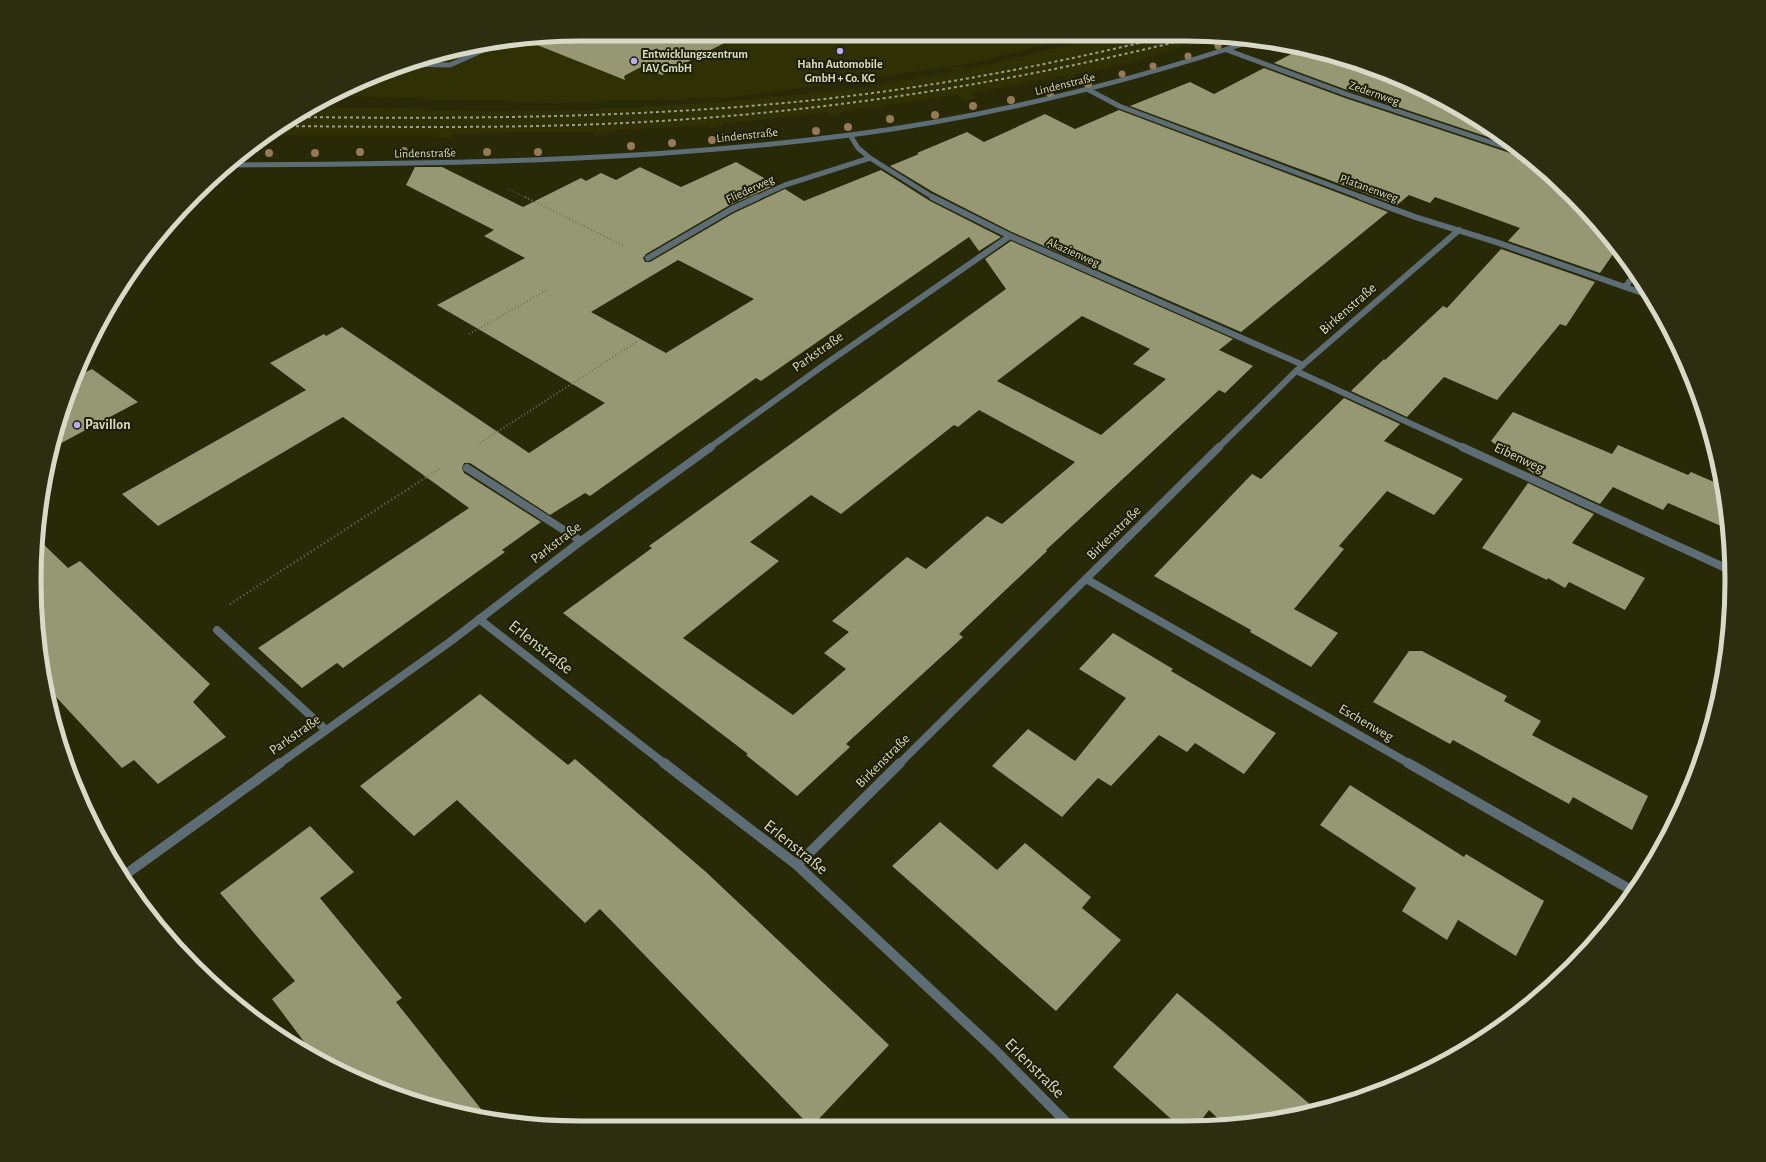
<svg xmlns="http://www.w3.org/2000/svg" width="1766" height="1162" viewBox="0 0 1766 1162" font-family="'Alegreya Sans',sans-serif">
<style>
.built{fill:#2f3104}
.building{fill:#959873;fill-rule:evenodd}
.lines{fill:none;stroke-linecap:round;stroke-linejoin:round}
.path-far2{stroke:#717357;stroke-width:1.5;stroke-dasharray:0.5 2;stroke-linecap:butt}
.path-far1{stroke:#717357;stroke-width:2;stroke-dasharray:1 2.5;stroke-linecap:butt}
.path{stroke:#717357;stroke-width:2.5;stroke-dasharray:1 3;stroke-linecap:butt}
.lane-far1{stroke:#5d6d75;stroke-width:5}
.lane{stroke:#5d6d75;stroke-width:8}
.street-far3{stroke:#5d6d75;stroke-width:5}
.street-far2{stroke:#5d6d75;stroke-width:6}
.street-far1{stroke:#5d6d75;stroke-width:8}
.street{stroke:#5d6d75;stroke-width:10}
.rail{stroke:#9d9f86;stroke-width:2;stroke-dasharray:3 3;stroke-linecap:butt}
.tree{fill:#987957}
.poi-dot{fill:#b8abf7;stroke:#1e1f00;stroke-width:1.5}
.labels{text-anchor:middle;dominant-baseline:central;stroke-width:4;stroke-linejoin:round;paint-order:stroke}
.far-poi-label{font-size:12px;font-weight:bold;fill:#d8dac7;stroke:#1e1f00;text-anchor:start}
.far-street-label{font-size:12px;fill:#d8dac7;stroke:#1e1f00}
.street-label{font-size:14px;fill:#d8dac7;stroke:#1e1f00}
.poi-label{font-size:14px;font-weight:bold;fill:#d8dac7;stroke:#1e1f00;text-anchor:start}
.near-street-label{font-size:17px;fill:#d8dac7;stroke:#1e1f00}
.rim{fill:none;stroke:#d8dac7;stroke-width:5}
</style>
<rect width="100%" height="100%" fill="#282906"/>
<path class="built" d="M509,39H1067L963,65L736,97L556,103L339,96L405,63Z
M1093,39H1211L1131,62L1073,75L1075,78L1067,80L1061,76L972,93L976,98L963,100L957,95L840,112L841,114L830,116L828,112L723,124V126L710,128L709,125L607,131L606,134L594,135V132L453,134L451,138H438L439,135H266L277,126L317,107L495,111L585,110L722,102L852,89L954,72L951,68L962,66L966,70Z"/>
<path class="building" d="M522,39H732L662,75L641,67L624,76L625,80Z
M1303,48L1327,53L1427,90L1506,143L1347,90L1274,63Z
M1264,68L1345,98L1516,155L1520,153L1546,170L1618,247L1600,273L1508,241L1520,228L1435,197L1430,203L1409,195L1397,205L1130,106L1190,82L1214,94Z
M1119,110L1357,200L1388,212L1241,332L1012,232L933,192L890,166L919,154L917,153L967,132L984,142L1045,114L1075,129Z
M736,162L776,185L730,205L646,254L643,258L645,262H650L734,213L785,189L804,201L881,170L930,201L1001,237L979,251L969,237L761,381L756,378L590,496L585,493L550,515L470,463H464L462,468L464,473L541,522L502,550L505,552L343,668L337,663L302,688L258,648L469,508L343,417L158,526L122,494L306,390L270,363L324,334L326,336L342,327L529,453L605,403L437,305L525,258L484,236L494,230L406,185L415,167H442L523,207L581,178L586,181L601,173L616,180L640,167L681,187ZM678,260L754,299L666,353L591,312Z
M1011,241L1233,339L1219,350L1253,366L1225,393L1219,390L1046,550L1047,551L959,634L963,637L846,744L850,747L797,796L746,755L748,754L563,613L652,548L649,546L1006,289L985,259ZM1082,316L1150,349L1133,364L1166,379L1101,435L997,381ZM979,410L1075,462L1002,524L987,516L926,569L907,557L832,621L849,632L824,653L846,669L793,715L683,638L779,561L750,542L811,495L841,514L954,425L958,427Z
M1501,249L1595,282L1566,326L1560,324L1497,400L1444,377L1407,417L1351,391L1384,359L1385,360L1443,306L1447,308Z
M92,369L138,402L52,448L74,378Z
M1344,398L1400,424L1384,441L1463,479L1434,515L1387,491L1339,546L1344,549L1294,609L1338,633L1311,667L1250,632L1251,630L1154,576L1252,474L1261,479Z
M1513,412L1612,454L1618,445L1688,475L1691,472L1721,485L1728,529L1668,503L1663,510L1613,487L1600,504L1534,474L1491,441Z
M1528,483L1594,514L1572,543L1645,578L1625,610L1569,582L1565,588L1548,578L1547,580L1482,548Z
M36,537L68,568L80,561L210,684L193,702L226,737L158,784L134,760L122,768L44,684L35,545Z
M1113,633L1173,669L1171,671L1276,733L1244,774L1195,743L1187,752L1159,735L1111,786L1098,778L1062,817L992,766L1028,729L1075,761L1126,698L1079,669Z
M1409,651H1422L1507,696L1504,701L1541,721L1532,735L1648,796L1632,830L1573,797L1569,804L1453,740L1450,744L1373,702Z
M480,694L568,765L575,759L706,872L889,1045L813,1125H809L600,909L585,923L457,800L414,836L360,786Z
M1350,785L1464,857L1466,854L1544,901L1516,956L1458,920L1447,940L1402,911L1416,888L1320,825Z
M940,822L997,870L1025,843L1091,897L1082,908L1121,940L1056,1011L892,866Z
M310,826L354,872L320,898L402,998L396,1002L489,1119L439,1109L339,1072L314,1055L272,999L295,981L220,893Z
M1177,993L1223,1031L1318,1111L1226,1126L1209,1110L1196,1127H1180L1113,1067Z"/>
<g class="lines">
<path class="path-far2" d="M508,189L527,198"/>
<path class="path-far1" d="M525,197L624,246
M469,334L547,290
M480,443L638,341"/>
<path class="path" d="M230,604L439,469"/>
<path class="lane-far1" d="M404,64L450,65L508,39"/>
<path class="lane" d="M467,468L581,541
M217,630L326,730"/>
<path class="street-far3" d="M1227,50L1346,94L1517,151
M1087,89L1119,106L1364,198
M850,135L858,148L870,158L934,198
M226,165C434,164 643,162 850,135C989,117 1125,83 1258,39
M756,198L785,185L870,158"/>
<path class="street-far2" d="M932,197L1010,236L1303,365
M1361,197L1415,217L1496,242L1648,295
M648,258L732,209L758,197
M1625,287L1635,274
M1296,371L1464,448
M709,448L824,365L1010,236
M1218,448L1296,371L1459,230"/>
<path class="street-far1" d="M1462,447L1730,570
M1086,579L1410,764
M479,619L665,764
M279,764L451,641L581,541L711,447
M899,764L1219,447"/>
<path class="street" d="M664,763L797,865L994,1049L1070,1126
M1408,763L1633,891
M797,865L900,763
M122,877L280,763"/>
<path class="rail" d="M296,117C466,119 636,118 805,101C923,89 1040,67 1156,39
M278,126C405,127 533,129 660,121C839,110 1014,82 1188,39"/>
</g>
<g class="tree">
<circle cx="1218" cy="46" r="3.5"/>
<circle cx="1188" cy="56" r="3.5"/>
<circle cx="1153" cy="66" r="3.5"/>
<circle cx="1122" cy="74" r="3.5"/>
<circle cx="1088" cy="84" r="4"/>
<circle cx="1050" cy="93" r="4"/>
<circle cx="1011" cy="100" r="4"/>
<circle cx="973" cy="106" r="4"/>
<circle cx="935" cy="115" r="4"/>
<circle cx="890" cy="119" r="4"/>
<circle cx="848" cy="127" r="4"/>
<circle cx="816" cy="131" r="4"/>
<circle cx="761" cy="135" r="4"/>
<circle cx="712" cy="140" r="4"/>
<circle cx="672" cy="143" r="4"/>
<circle cx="631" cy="146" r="4"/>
<circle cx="404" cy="151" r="4"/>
<circle cx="360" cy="152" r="4"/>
<circle cx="450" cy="152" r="4"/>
<circle cx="487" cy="152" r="4"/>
<circle cx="538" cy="152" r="4"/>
<circle cx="269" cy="153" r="4"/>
<circle cx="315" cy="153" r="4"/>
</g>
<g class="poi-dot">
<circle cx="840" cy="51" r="4"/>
<circle cx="634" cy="61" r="4"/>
<circle cx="77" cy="425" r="4"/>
</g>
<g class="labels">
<g class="far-poi-label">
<text x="642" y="54">Entwicklungszentrum<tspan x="642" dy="14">IAV GmbH</tspan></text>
<text x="840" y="64" text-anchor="middle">Hahn Automobile<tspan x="840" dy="14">GmbH + Co. KG</tspan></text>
</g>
<g class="far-street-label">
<text transform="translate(1065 84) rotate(-14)">Lindenstraße</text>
<text transform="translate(1374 93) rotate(19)">Zedernweg</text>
<text transform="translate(747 135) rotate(-6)">Lindenstraße</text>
<text transform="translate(425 153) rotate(-1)">Lindenstraße</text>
<text transform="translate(1369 188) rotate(20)">Platanenweg</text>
<text transform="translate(750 189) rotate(-25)">Fliederweg</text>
<text transform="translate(1073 252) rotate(24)">Akazienweg</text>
</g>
<g class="street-label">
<text transform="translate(1348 309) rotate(-41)">Birkenstraße</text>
<text transform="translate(818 352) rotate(-35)">Parkstraße</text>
<text transform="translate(1519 458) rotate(25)">Eibenweg</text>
<text transform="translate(1114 533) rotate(-45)">Birkenstraße</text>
<text transform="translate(556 543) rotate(-37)">Parkstraße</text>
<text transform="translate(1366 723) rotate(30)">Eschenweg</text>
<text transform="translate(295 735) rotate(-35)">Parkstraße</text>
<text transform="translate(883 761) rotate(-45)">Birkenstraße</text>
</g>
<g class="poi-label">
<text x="85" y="425">Pavillon</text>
</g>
<g class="near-street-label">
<text transform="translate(541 647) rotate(38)">Erlenstraße</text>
<text transform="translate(796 847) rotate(39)">Erlenstraße</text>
<text transform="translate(1035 1068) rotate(45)">Erlenstraße</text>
</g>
</g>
<path d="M0 0H1766V1162H0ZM581 41H1185A540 540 0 0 1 1725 581V581A540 540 0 0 1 1185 1121H581A540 540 0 0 1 41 581V581A540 540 0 0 1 581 41Z" fill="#2d2e10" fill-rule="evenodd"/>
<path class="rim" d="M581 41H1185A540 540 0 0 1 1725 581V581A540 540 0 0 1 1185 1121H581A540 540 0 0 1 41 581V581A540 540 0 0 1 581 41Z"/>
</svg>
